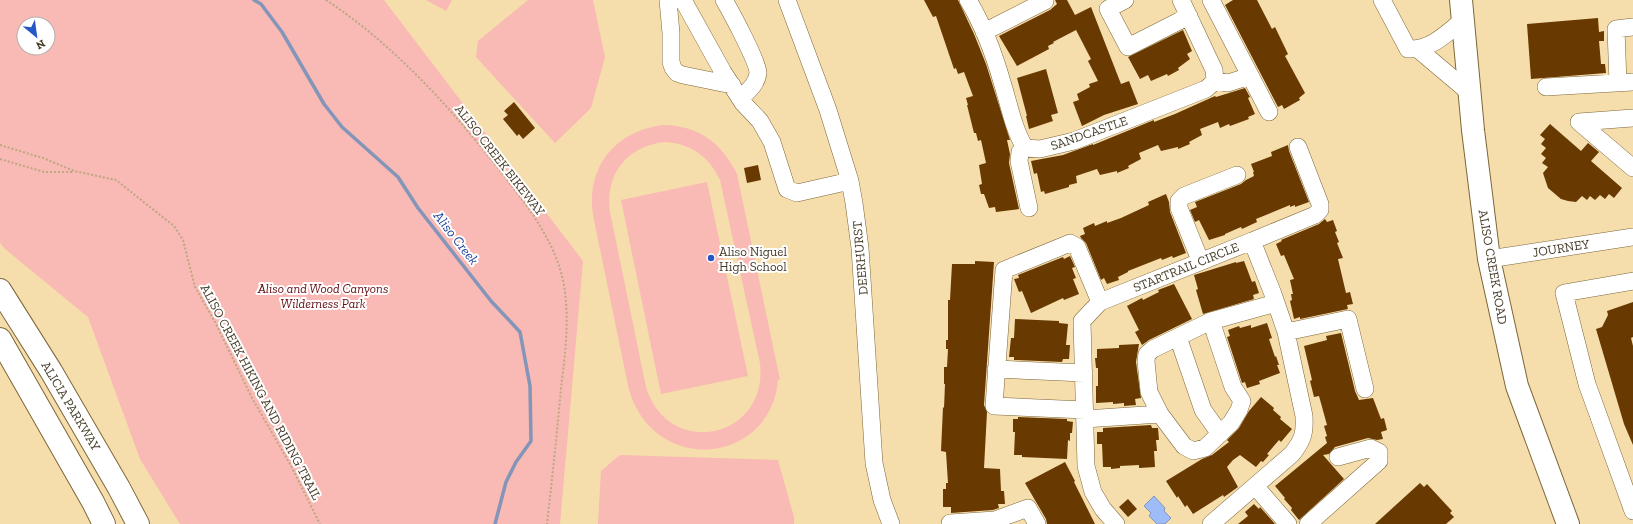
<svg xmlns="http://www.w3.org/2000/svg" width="1633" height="524" viewBox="0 0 1633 524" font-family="'Zilla Slab',serif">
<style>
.green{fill:#f9b9b4;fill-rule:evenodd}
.water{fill:#9dbcf8;stroke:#8395b9}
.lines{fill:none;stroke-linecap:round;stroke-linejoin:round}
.stream{stroke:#8395b9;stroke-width:3.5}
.building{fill:#683900}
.minor-casing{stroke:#7d6739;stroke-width:18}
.major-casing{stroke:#7d6739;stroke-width:24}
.path{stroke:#bca880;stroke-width:2;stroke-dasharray:2 2;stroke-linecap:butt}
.minor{stroke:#fff;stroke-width:17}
.major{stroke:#fff;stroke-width:22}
.poi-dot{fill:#2657c5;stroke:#fff;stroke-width:1.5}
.labels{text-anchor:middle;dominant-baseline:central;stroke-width:4;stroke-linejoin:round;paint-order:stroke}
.street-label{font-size:13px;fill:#453b27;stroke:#fff}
.poi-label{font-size:13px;fill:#453b27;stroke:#fff;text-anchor:start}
.park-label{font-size:13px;font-style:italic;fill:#620e14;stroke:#fff}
.water-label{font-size:14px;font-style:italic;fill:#1f459a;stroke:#fff}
</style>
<rect width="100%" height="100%" fill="#f6ddac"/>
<path class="green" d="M0,0H384L583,261L560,524H180L140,459L88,317L5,249L0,243ZM24,24H48V48H24Z
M426,0H452L446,11Z
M528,0H593L605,57L591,108L555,143L476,57L478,41Z
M663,125C699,126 721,142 737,174L780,380H778C771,464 655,477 629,390L593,215C586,167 615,131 663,125ZM664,142C690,143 709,156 720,180L760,363C769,439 668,460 646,387L610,212C605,174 626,147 664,142Z
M707,182L748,376L661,394L621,200Z
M620,455L778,460L794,517V524H598L601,471Z"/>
<path class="water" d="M1154,496L1165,508L1164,511L1171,518L1165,524H1157L1149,516L1151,513L1144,506Z"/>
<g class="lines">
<path class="stream" d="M254,0L261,4L282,32L324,104L342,127L398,177L418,208L491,301L520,332L530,386L531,441L516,462L506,482L495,524"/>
</g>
<path class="building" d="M924,0H958L974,34L986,64L1010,140H1007L1010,154L1009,163L1019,209L996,212L995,207L989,208L984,194H981L979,185L982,184L979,165L986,163L981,140L978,141L976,133H974L967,105H968L966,98L973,96L964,72L958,74L956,68L954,69L936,16L933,17Z
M1055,0H1067L1075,15L1091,7L1121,84L1129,81L1138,104L1104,115L1082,126L1073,102L1079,100L1077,94L1090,87L1089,84L1098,81L1088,61L1091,59L1076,30L1053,42L1054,43L1048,46L1049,49L1017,66L999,36L1050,10L1057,4Z
M1233,0H1257L1272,29L1275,27L1288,54L1285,56L1305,93L1299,98L1300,100L1284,109L1282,105L1278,107L1225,5Z
M1598,18L1599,32L1604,31V41H1599L1601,64H1605L1606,73L1531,79L1527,24Z
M1183,30L1192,51L1187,54L1190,59L1178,68L1179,70L1168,76L1167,74L1151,81L1148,75L1140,79L1128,57Z
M1046,69L1058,113L1051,115L1053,121L1029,129L1026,116H1027L1017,78Z
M1245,88L1250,97L1248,98L1255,114L1248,117L1249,119L1230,126L1229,124L1220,128L1218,122L1200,129L1202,135L1189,142L1190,144L1178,149V147L1161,151L1158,145L1139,153L1141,159L1128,166L1129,168L1117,173V171L1100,175L1097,169L1076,176L1077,183L1069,185V187L1045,194L1044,191L1041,192L1037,173L1034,174L1031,161L1063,155L1093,144V145L1154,120V122L1175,114L1215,96L1216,97Z
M514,102L535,128L523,139L519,134L517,136L503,119L508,115L504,111Z
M1550,124L1581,151L1588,143L1599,152L1591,161L1622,188L1614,198L1609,194L1605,199L1600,195L1595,200L1590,196L1587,200L1582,196L1576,202L1568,201L1561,199L1548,188L1543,173L1548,167L1542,163L1546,158L1541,154L1546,148L1541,144L1545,139L1540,135Z
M1288,145L1289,151L1309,202L1295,207V205L1290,207V205L1256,219L1257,222L1242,229L1241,227L1225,234V235L1209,240L1199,220L1195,222L1190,210L1197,207L1195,202L1241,184L1246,180L1254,176L1253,172H1254L1251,164L1272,156L1271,152Z
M758,165L761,180L747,183L744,168Z
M1166,194L1169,202L1170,212L1186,253L1173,258L1172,256L1162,260L1161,258L1128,271V272L1118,277L1119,280L1107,284L1104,278L1101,280L1086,243L1081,238L1080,236L1085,234L1083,228L1094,223L1095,226L1107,221V223L1121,218L1149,205L1148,202Z
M1325,219L1327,222L1333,220L1337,231L1335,232L1339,242L1337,243L1343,258L1338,259L1346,293L1350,292L1353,304L1347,305L1348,309L1300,319V317L1294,319L1290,301L1292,300L1291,294H1293L1290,280L1294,279L1284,255L1281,256L1276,244L1282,241L1281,240L1319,224Z
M1070,256L1075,267L1072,268L1076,278L1073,279L1079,294L1064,300L1063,298L1031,313L1022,291L1019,292L1014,279L1019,278L1018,275L1063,257L1064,259Z
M975,261L994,262L984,405L987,412L984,468L1000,469L1001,491H1004L1005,504H998L999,508L993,510L951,513V507H943V489H946V483H948L946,452L941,451L943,407L944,408L945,384H944V367H947L948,349H946V340H948V300H950L952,264H975Z
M1244,261L1252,282L1255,281L1259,293L1253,295L1254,299L1203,314L1196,290L1198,289L1194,275L1236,262V263Z
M1174,284L1192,319L1149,340L1142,345L1135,332L1139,330L1127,306L1142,298L1143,300L1159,292L1158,290Z
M1633,302V337L1631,338L1633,346V445L1624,424L1596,329L1602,327L1608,315L1607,311Z
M1015,319L1059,321V323L1068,324L1066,345H1070L1069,359H1063L1062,362L1014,360V357H1009L1011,338H1014Z
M1267,323L1272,338L1269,339L1275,357L1276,356L1279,365H1277L1280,373L1259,381L1260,384L1247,388L1245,382L1242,383L1227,337L1230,336L1228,330L1239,326L1240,328L1251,325V328Z
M1341,333L1355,391L1359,400L1373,398L1381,419L1384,418L1387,430L1381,432L1383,439L1377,440L1368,438L1335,447L1329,454L1323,455L1344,479L1299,520L1291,510L1292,508L1284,499L1285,498L1275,486L1327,443L1325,437L1327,436L1324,426L1327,425L1319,396L1314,397L1310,381L1312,380L1304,346L1327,340L1326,336Z
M1139,344L1136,362L1141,398L1135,399L1136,405L1124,406V403L1113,404V402L1096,403V386H1098V368H1096L1095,358H1097V349L1119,348V345Z
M1261,397L1274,408L1273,410L1281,417L1280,419L1292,429L1281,442L1279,440L1267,454L1269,455L1263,462L1261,461L1256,467L1240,455L1233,460L1227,467L1238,487L1224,497L1223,495L1193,514L1187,505L1185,507L1178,496L1177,498L1166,481L1202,459L1212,455L1229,442L1227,440L1239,428L1249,411Z
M1018,417L1067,419V421L1073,422L1072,433H1070V441L1068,440L1067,459L1022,457V455H1014L1015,432H1013V419H1018Z
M1151,425L1152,428H1158L1159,440H1156L1157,451H1154L1155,467L1139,468V465L1120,466V468L1111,469V467H1103L1102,444H1097V432H1103V428Z
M1065,462L1075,481L1074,482L1095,524H1047L1046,519L1025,483Z
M1420,483L1424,487L1427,484L1452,511L1450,513L1454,517L1446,524H1375Z
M1128,499L1137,509L1128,517L1119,507Z
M1254,504L1259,509L1260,507L1275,524H1238L1248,516L1245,512Z"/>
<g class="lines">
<g class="minor-casing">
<path id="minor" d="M668,0L671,33V62L673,68L677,73L683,75L732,85
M683,0L723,72L743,103L760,121L772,142L787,189L797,193L850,181
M724,0C731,12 758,62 758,73C757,84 748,92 740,98
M787,0L828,110L850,181L854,203L860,248L874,463L882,500L891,524
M968,0C983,25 994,54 1002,82C1009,104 1013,128 1025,148L1040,149L1074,141L1206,89L1215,81L1214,70L1181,0
M1125,0L1108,9L1128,47L1189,16
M1211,0L1269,112
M1382,0L1408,49C1431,50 1446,34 1463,20
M984,32L1045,1L1044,0
M1419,50L1470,93
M1215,81L1228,83L1250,76
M1618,83L1616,29L1633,27
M1546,87L1633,82
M1579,122L1633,168
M1579,122L1633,118
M1025,148L1020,152L1019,161L1029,208
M1252,241L1315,215L1320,210V204L1298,147
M1489,259L1633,237
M1200,260L1179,208V201L1184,196L1237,175
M1633,281L1564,293L1587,384L1633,511
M1286,332L1348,319L1365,389
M1178,337L1203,410L1220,434
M996,369L1084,373
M1085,410L994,406L1004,270L1070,243L1077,247L1100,302
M1160,414L1149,392L1146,361L1147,354L1153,349L1211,321L1276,303
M1085,419L1160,414L1184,446L1193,451L1205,448L1231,423L1239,410L1242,401L1233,387L1211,321
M1255,486L1288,524
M995,520L1028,508L1037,524
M950,523L995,520L998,524
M1116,524L1103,509L1093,492L1086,466L1082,321L1100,302L1252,241L1273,294L1286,332L1304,416C1305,433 1303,440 1292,454L1211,524
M1308,524L1379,461V452L1371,448L1338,457"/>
</g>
<g class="major-casing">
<path id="major" d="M1461,0L1473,130L1489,259L1517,386L1568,524
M0,290L51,371L119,488L138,524
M0,339L93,502L104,524"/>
</g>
<path class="path" d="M326,0C393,44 449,106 498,168C527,206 559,244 565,292C569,325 565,356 561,388C557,434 552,479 547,524
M0,145L43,158L74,171L116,180L174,226L183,240L195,287L215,322L252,398L290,464L320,524
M0,159L44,172H72"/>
<use href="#minor" class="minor"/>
<use href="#major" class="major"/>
</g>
<circle class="poi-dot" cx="711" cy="258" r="4"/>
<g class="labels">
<g class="street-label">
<text transform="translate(1089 133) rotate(-19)">SANDCASTLE</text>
<text transform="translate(500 160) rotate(52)">ALISO CREEK BIKEWAY</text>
<text transform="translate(1561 248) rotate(-9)">JOURNEY</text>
<text transform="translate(860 258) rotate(-95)">DEERHURST</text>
<text transform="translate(1186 267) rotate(-22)">STARTRAIL CIRCLE</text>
<text transform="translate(1493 267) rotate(80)">ALISO CREEK ROAD</text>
<text transform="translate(261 392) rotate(62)">ALISO CREEK HIKING AND RIDING TRAIL</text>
<text transform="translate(71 406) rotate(59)">ALICIA PARKWAY</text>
</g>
<g class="poi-label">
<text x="719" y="251">Aliso Niguel<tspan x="719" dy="15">High School</tspan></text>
</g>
<g class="park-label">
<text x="323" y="288">Aliso and Wood Canyons<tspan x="323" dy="15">Wilderness Park</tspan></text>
</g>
<g class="water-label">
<text transform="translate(456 238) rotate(52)">Aliso Creek</text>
</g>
</g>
<g transform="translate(36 36) rotate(151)"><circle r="19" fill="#ffffff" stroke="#b5b1a9"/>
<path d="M0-3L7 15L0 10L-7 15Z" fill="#2657c5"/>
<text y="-6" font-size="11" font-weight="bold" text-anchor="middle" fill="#453b27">N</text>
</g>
</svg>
